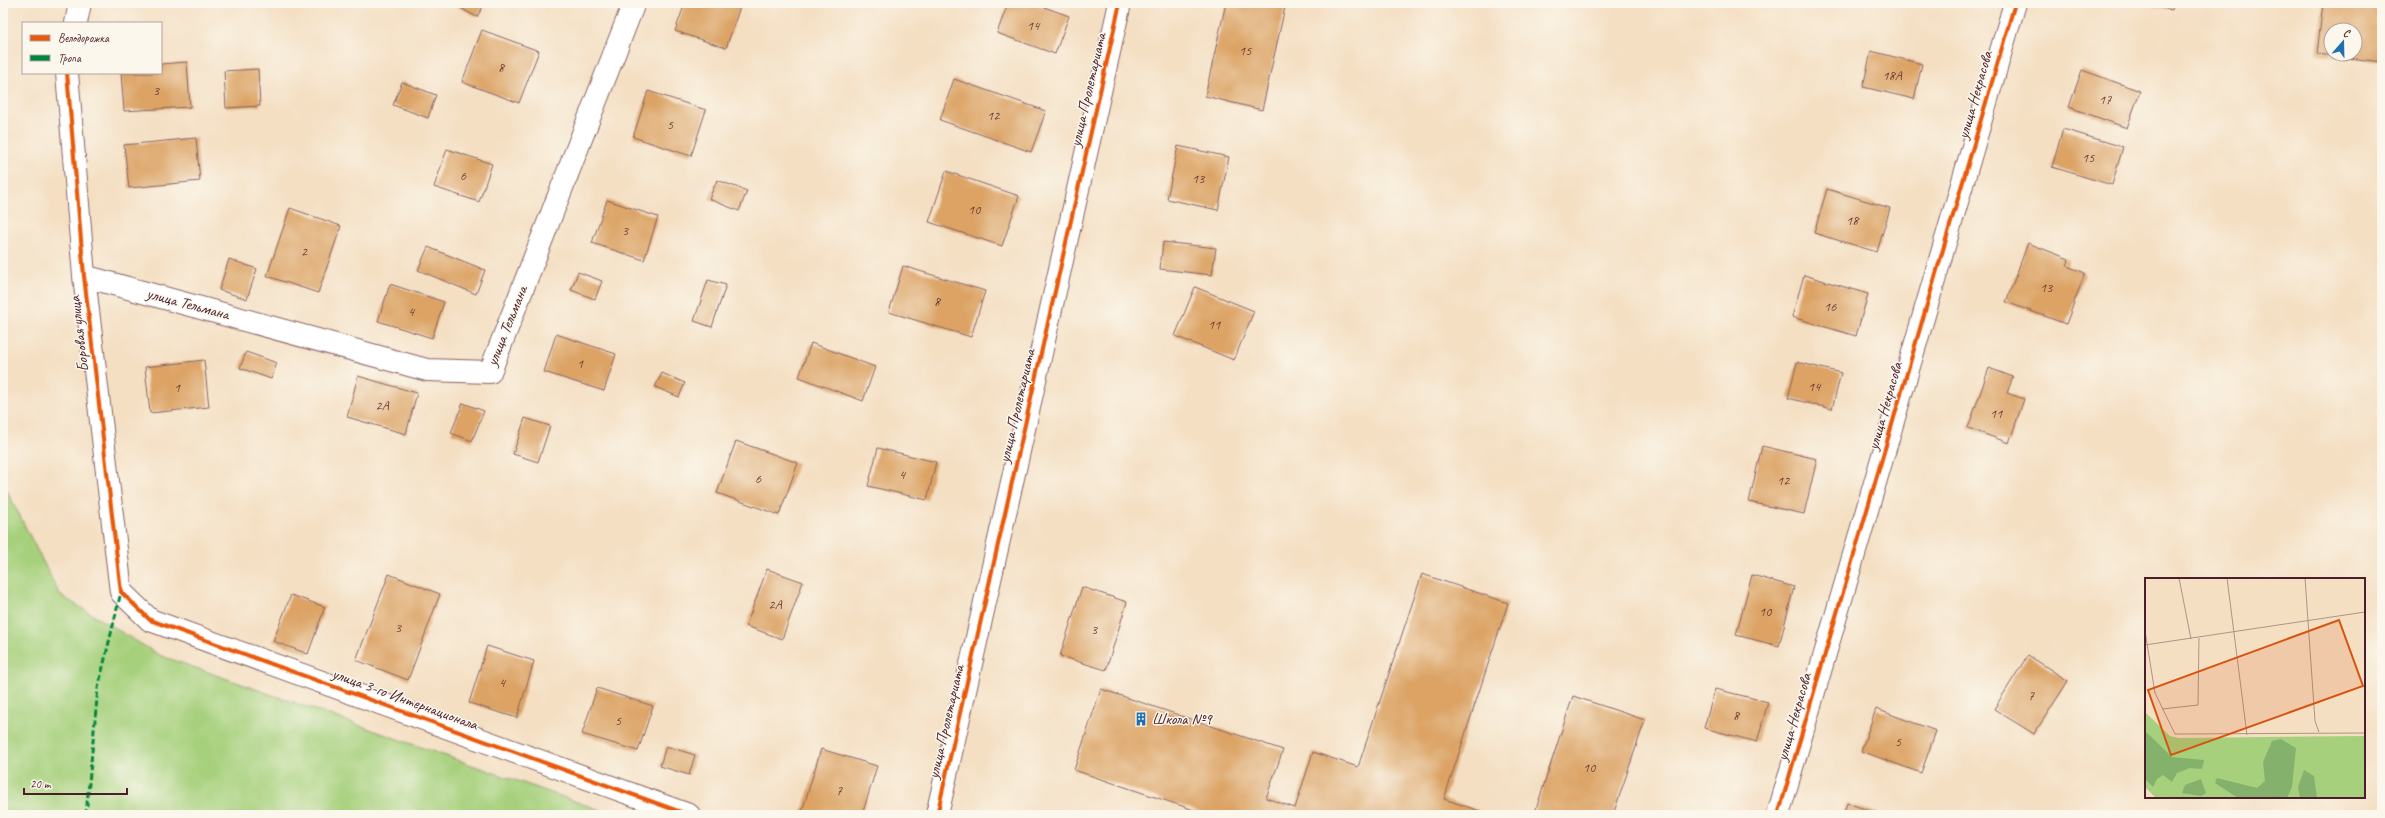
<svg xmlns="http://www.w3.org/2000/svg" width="2385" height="818" viewBox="0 0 2385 818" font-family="Caveat,sans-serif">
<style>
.green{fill:#a6d07c;stroke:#787854}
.building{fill:#dca365;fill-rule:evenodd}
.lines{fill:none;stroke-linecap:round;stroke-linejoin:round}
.minor-casing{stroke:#866260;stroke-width:24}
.minor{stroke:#fff;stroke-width:22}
.quiet{stroke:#00873e;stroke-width:3;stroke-dasharray:6 3;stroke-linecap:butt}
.cycleway-casing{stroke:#fbf7ec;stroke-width:6}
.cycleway{stroke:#e8590c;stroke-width:4}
.labels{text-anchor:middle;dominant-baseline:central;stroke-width:3;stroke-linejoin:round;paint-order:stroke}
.number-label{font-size:14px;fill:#6e403a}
.street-label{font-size:16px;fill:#4a1f2b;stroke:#fbf7ec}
.poi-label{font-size:16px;fill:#4a1f2b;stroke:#fbf7ec;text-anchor:start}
.inset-road{fill:none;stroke:#b09286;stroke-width:1}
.view{fill:#d8530f;fill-opacity:0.15;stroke:#d8530f;stroke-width:2}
.inset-edge{fill:none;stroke:#4a1f2b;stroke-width:2}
</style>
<rect width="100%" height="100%" fill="#fbf7ec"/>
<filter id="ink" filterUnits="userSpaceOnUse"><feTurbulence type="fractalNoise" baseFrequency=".025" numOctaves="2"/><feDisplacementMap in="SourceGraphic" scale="8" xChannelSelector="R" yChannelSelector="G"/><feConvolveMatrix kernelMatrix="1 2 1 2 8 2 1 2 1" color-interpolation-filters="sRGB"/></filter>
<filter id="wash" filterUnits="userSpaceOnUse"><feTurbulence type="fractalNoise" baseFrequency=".012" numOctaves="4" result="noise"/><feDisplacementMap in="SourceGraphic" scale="16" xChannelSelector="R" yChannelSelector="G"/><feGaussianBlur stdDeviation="0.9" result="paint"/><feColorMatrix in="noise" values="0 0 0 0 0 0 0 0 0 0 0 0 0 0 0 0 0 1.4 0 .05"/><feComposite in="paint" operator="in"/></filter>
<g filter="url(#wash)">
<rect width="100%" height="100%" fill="#f4dfc3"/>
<path class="green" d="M3,483L60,595L159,655L614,815H3Z"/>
<g id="blocks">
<path class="building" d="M451,3H485L477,17Z
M685,3H728L740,7L726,48L675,31Z
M1008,3H1033L1069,16L1055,54L997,33Z
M1226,3H1286L1262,110L1205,96Z
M2141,3H2174L2172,10Z
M2323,3H2382V62L2317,54ZM2331,30H2355V54H2331Z
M482,30L539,51L519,103L462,82Z
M1871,51L1922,64L1914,99L1863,87Z
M187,62L190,107L124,111L121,73H161V64Z
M258,69L260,106L226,108L224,71Z
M2082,70L2140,91L2127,128L2069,107Z
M954,79L1046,111L1031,152L940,120Z
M402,82L436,95L428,118L393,105Z
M648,91L706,110L691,156L633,137Z
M2063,129L2123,147L2112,185L2052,167Z
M196,138L200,181L129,188L124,145Z
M1178,146L1229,157L1218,210L1167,199Z
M447,149L492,164L479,202L434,187Z
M946,171L1019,196L1002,246L929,222Z
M717,180L747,191L739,211L709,199Z
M1827,189L1890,208L1877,252L1814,233Z
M607,200L658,217L644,260L592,243Z
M290,208L341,226L318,293L267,276Z
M1163,242L1216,248L1212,275L1160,269Z
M2028,243L2069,259L2067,266L2085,273L2066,324L2006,302Z
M428,247L485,270L476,294L418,270Z
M229,259L257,269L247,299L219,290Z
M903,266L985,291L971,337L889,312Z
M578,272L602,281L595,299L571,290Z
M1804,275L1868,294L1856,336L1792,317Z
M708,280L726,285L712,327L694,321Z
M390,284L444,302L432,338L378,321Z
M1195,287L1254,311L1234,360L1175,336Z
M556,334L616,354L604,391L544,372Z
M811,343L875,367L863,401L799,377Z
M246,352L277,363L271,379L240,368Z
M204,360L209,407L150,413L145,367Z
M1797,362L1841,373L1832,409L1788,398Z
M1989,368L2013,377L2007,393L2024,399L2009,443L1968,428Z
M662,373L685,383L679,397L655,387Z
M358,376L417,393L406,434L347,417Z
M463,403L484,411L472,441L451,433Z
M525,418L550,426L538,462L513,454Z
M736,441L798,463L779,515L717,493Z
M1762,446L1817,459L1804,514L1749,502Z
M878,448L936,462L927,500L868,486Z
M767,569L803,582L782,639L746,626Z
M389,574L440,594L408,680L356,660Z
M1422,574L1508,603L1444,799L1492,815H1209L1074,770L1101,689L1283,750L1266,798L1295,808L1313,752L1358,767Z
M1752,575L1794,587L1779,646L1736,635Z
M1082,587L1127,602L1106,670L1060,656Z
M291,595L325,607L308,654L273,641Z
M487,646L534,661L517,718L469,703Z
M2028,655L2068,681L2034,734L1994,709Z
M597,688L653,706L638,751L582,734Z
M1715,689L1768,702L1757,742L1704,728Z
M1573,696L1645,720L1613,815H1534Z
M1876,709L1936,731L1921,773L1861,751Z
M666,746L695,755L689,775L660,766Z
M821,749L877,766L862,815H801Z
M1847,803L1883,815H1843Z"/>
</g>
</g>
<g filter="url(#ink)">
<use href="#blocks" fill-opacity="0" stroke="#866260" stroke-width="1"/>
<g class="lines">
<g class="minor-casing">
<path id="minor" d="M76,23L80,3
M67,73L84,276L121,592L150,620L689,815
M84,276L427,370L490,372L634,3
M937,815L1120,3
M1778,815L2015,3"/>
</g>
<use href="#minor" class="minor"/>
<path class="quiet" d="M86,815L98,688L121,592"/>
<g class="cycleway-casing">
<path id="cycleway" d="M67,73L84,276L121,592L150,620L689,815
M937,815L1120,3
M1778,815L2015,3"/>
</g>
<use href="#cycleway" class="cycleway"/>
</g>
</g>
<defs>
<g id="building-bare" transform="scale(1.08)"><path d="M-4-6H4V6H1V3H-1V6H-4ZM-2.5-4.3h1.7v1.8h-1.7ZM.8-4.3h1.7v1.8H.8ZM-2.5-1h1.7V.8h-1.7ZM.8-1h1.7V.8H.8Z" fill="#1f6fb2" stroke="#fbf7ec" stroke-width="2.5" paint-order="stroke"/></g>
</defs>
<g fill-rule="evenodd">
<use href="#building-bare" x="1141" y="719"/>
</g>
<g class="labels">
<g class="number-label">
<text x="1033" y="25">14</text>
<text x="1245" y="50">15</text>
<text x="501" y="67">8</text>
<text x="1892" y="75">18А</text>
<text x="156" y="90">3</text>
<text x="2105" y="99">17</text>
<text x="993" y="115">12</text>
<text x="670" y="124">5</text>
<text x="2088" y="157">15</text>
<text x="463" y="175">6</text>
<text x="1198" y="178">13</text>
<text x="974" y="209">10</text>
<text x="1852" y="220">18</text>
<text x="625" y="230">3</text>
<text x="304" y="251">2</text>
<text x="2046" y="287">13</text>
<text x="937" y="301">8</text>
<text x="1830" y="306">16</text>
<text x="411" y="311">4</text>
<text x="1214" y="324">11</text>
<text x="580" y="363">1</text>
<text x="1814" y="386">14</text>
<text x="177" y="387">1</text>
<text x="382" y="405">2А</text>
<text x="1996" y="413">11</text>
<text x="902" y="474">4</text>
<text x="758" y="478">6</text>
<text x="1783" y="480">12</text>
<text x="775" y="604">2А</text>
<text x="1765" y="611">10</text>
<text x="398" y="627">3</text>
<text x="1094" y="629">3</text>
<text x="502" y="682">4</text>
<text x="2031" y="695">7</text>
<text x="1736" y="715">8</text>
<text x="618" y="720">5</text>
<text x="1898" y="741">5</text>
<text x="1589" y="767">10</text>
<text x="839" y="790">7</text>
</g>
<g class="street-label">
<text transform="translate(1088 90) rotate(-77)">улица Пролетариата</text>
<text transform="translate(1975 95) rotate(-74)">улица Некрасова</text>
<text transform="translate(188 304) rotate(15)">улица Тельмана</text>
<text transform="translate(507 326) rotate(-68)">улица Тельмана</text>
<text transform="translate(79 334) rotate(-97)">Боровая улица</text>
<text transform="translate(1017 406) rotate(-77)">улица Пролетариата</text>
<text transform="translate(1885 406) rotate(-74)">улица Некрасова</text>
<text transform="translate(405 699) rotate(20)">улица 3-го Интернационала</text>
<text transform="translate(1794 717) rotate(-74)">улица Некрасова</text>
<text transform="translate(946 722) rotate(-77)">улица Пролетариата</text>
</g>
<g class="poi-label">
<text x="1152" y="719">Школа №9</text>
</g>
</g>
<g transform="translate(2145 578)">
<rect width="220" height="220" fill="#f4dfc3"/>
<path d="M0,134L25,158L34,160L220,158V220H11L0,209Z" fill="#a6d07c"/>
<path d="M0,153L27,179L59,182L57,191L45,190L32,195L27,204L18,197L12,201L8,209L0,201ZM136,161L151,170L147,209L142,220H93L70,205L72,200L112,210L120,203L118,184L127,163ZM159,192L169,198L172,220H155L153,209ZM56,201L61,215L56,218L37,215L40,207Z" fill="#84b26c"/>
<path class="inset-road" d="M34,0L46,61M82,0L102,157M160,0L170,143L174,154M0,53L10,115L30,156L220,155M0,67L220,34M17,131L53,127L54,60"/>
<path class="view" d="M194,42L218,108L26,177L3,112Z"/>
<rect width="220" height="220" class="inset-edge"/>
</g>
<rect width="2385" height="818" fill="none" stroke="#fbf7ec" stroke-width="16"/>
<rect x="22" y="22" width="140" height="52" fill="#fbf7ec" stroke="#b4a19f"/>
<rect x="30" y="35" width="20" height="6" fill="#e8590c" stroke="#b4a19f"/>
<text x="58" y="42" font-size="12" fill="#4a1f2b">Велодорожка</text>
<rect x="30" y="55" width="20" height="6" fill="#00873e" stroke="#b4a19f"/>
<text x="58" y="62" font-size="12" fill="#4a1f2b">Тропа</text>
<g transform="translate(2343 42) rotate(20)"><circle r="19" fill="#fbf7ec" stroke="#b4a19f"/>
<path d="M0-3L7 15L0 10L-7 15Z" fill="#1f6fb2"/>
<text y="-6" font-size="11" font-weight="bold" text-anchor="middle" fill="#4a1f2b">С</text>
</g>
<path d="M24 788v6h103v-6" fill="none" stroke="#4a1f2b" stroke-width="2"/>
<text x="30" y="788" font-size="12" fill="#4a1f2b" stroke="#fbf7ec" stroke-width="3" paint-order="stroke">20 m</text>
</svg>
